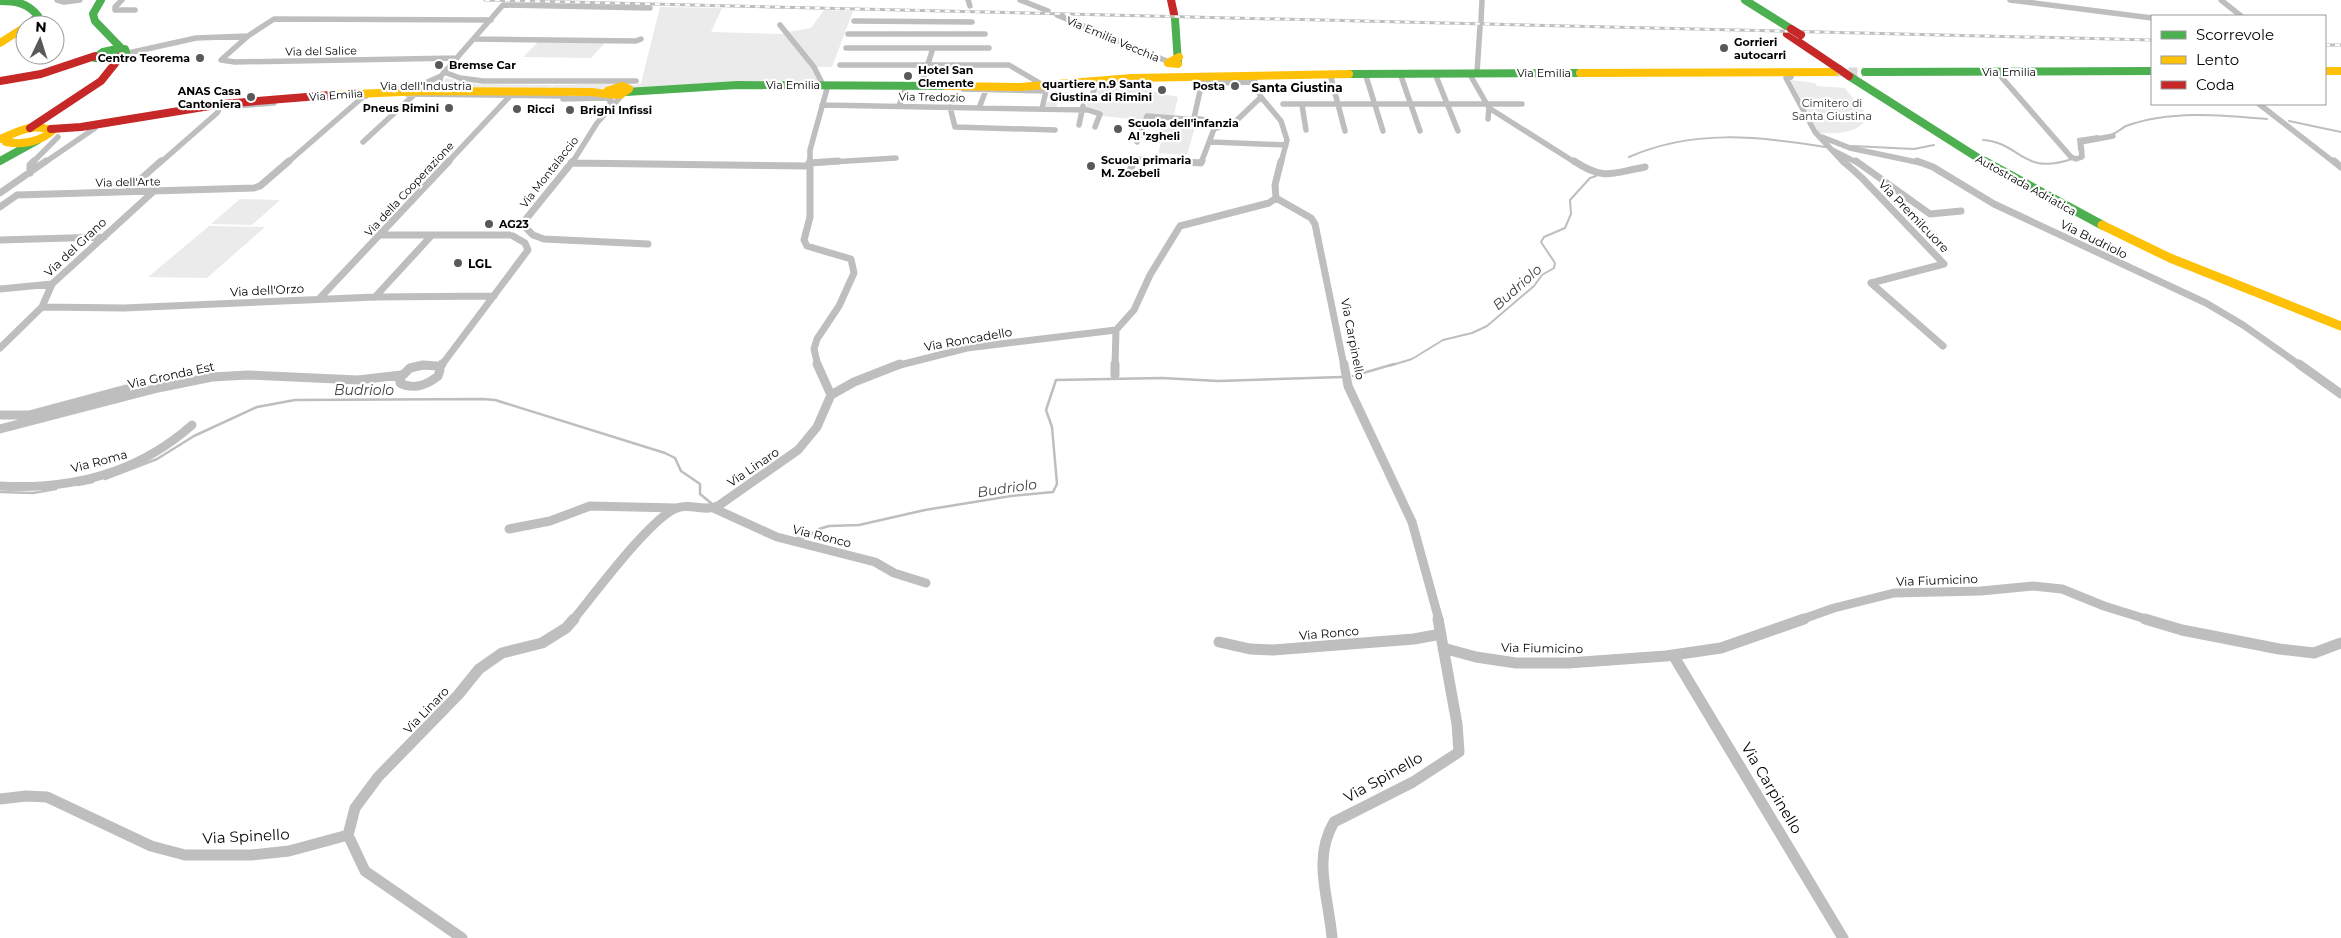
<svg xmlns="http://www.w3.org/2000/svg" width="2341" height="938" viewBox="0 0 2341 938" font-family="Montserrat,sans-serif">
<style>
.green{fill:#ebebeb}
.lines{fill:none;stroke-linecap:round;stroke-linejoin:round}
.stream-far1{stroke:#bebebe;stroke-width:2}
.stream{stroke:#bebebe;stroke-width:2.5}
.primary-tunnel{stroke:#d9d9d9;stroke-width:9;stroke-dasharray:9 4.5;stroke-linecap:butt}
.street-far3{stroke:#bebebe;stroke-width:5.5}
.street-far2{stroke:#bebebe;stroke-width:7}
.street-far1{stroke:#bebebe;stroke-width:9}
.street{stroke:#bebebe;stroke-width:11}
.fast-far1{stroke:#4caf50;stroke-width:8}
.fast{stroke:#4caf50;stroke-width:9}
.slow-far1{stroke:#ffc107;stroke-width:8}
.slow{stroke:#ffc107;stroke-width:9}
.jam{stroke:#c62828;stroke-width:8}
.rail-casing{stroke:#bebebe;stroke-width:3}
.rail{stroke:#fff;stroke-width:2;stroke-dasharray:5;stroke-linecap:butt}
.jam-bridge-casing{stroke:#dbdbdb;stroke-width:9;stroke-linecap:butt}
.jam-bridge{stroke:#c62828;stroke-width:8}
.poi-dot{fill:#595959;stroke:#fff;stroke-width:2}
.labels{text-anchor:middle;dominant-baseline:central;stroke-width:4.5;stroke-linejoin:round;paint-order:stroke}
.far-street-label{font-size:11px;fill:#000;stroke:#fff}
.far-poi-label{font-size:11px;font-weight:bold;fill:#000;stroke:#fff;text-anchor:start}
.far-park-label{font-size:11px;fill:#323232;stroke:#fff}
.far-quarter-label{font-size:12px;font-weight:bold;fill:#000;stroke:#fff}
.street-label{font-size:12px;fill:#000;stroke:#fff}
.poi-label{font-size:12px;font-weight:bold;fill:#000;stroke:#fff;text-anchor:start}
.water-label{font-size:14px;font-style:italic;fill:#434343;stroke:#fff}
.near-street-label{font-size:15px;fill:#000;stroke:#fff}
</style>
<rect width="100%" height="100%" fill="#fff"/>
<path class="green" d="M660,7L722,8L711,32L784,34L812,67L818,81H738L640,87L627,82L555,84L627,82L636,85L641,83Z
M824,10L853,11L832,67H817L787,32L811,28Z
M538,42L605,43L591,58L523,57Z
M445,78L477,84L553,85L549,89H454L444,84Z
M1153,80L1150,91L1178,97L1174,115L1192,117L1145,114L1142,120L1102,116L1086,109L1087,102H1058L1056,108H1045L1047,102H1058L1061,92L1094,95L1099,82Z
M1791,80L1815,83L1817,86L1845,88L1868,117C1858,134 1836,134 1819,133Z
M728,82H820L649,88H636L622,84L596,90L550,89L554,85L625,83L646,88Z
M1163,125L1195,127L1187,155L1158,153L1161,143H1156Z
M240,199L280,200L252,225L211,224Z
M209,226L265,227L207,278L148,277Z"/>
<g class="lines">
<path class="stream-far1" d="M2289,121L2341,132
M2113,134C2118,132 2122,128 2126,126C2170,110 2222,115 2267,119
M1983,140C2022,143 2021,176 2072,159
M1852,146L1914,149L1934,145
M2079,150L2078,139L2098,136
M1629,157C1692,129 1758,136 1825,147
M1389,366L1412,359L1443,340L1472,333L1487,326L1534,286L1542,275L1554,268L1555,263L1541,242L1544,237L1565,228L1571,214L1570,200L1590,178L1596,176"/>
<path class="stream" d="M1353,376L1394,364
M105,479L157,459L194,436L257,407L295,400L483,399L495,400L665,453L675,458L681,471L700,484V494L711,503
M78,485L93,482
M0,492L33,493L56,489
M797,538L807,537L819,529L829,526L859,525L925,510L1011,496L1053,492L1057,484L1052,427L1046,410L1056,380L1162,378L1218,381L1342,377"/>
<path class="primary-tunnel" d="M1835,72H1865"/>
<path class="street-far3" d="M57,0L64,2L80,0
M122,0L115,7V10H135
M968,0L970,6
M1020,0L1048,11
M2010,0L2152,18
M2221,0L2241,16
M1057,15L1169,62
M854,21L972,22
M1481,21L1482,0
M780,25L814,67L823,85
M848,34H985
M475,39L636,41L641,39
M846,48H989
M124,54L196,38L248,36
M457,58L235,62L221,60L248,36L274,19L491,20
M840,65H1009L1043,85
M444,72L460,78L483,81H636
M1997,72L2071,157L2076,159L2082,157L2081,142L2113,136
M1469,73L1489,108L1576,163
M1477,73L1480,27
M1792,73L1791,77L1786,78L1815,132L1844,163
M1330,74L1345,131
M1253,76L1261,97L1281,121L1287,140L1281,163
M1366,76L1383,131
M1401,76L1420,131
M1436,76L1458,131
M1198,80L1218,83L1255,82
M1202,82L1194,118L1205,120L1214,129L1235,122L1261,97
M921,86L933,48
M1310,88L1333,87
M963,89L1046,91L1042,109
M396,90L423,84L441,76
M454,91L439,85L441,76L503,5L650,8
M1093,93L1096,81
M407,94L562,96L569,99
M314,99L366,96
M563,99L605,98L611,99L610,102
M1283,104H1522
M2259,104L2335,163
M822,105L1088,110L1100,114L1095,127
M1302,105L1306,130
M899,106L905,89
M222,107L274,103
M950,107L955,127L1055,130
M979,108L986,90
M1488,119L1489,108
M1079,125L1083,106
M1822,137L1850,148L1921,163
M363,142L416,93
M1137,142L1147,116L1197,120
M1211,142L1286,145
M1832,150L1858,163
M32,163L58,137
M44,163L95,128
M160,163L217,113L222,104
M287,163L364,96
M447,163L511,95
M572,163L597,123L624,93
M810,163V150L828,85
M816,163L896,158
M1134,163L1135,159L1194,163
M1201,163L1214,129"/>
<path class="street-far2" d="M573,161L522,224L533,235L544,239L648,244
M810,161V217L804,240L807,246L851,259L854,273L839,306L817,339L814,349L818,366
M1173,161L1201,163L1202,161
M1281,161L1275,185L1276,198L1311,218L1315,224L1344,366
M1574,161C1604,181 1612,173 1645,167
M1843,161L1862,178L1944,264L1871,283
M1856,161L1930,214L1961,211
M1917,161L1933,167L1994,204L2206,303L2243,325L2301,366
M2334,161L2341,167
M571,163L809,166
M809,163L838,161
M1130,171L1134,161
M30,173V165L34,161
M126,192L161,161
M0,193L46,161
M0,207L17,195L254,188L260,186L289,161
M380,235H509
M0,240L104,237
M1871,283L1943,346
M0,289L52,284
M375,297L432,235
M319,299L449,161
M42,307L124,308L375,297L494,296
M0,348L42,307L52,284L154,191
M421,366H431
M441,366L528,250L525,243L513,236
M896,366L967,348L1116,330L1134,310L1150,275L1180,226L1269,203L1276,198
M1115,366L1116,330"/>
<path class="street-far1" d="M1344,364L1348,386L1412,522L1439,620
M2299,364L2341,394
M423,365L437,366L440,370L438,376C427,385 413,390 400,383V378L410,368Z
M439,368L442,364
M1115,375V364
M831,395L854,382L900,364
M0,415H29L126,389
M0,429L158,388L212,377L248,375L358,380L401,375
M0,486C71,490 138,473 192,425
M713,508L777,537L875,562L894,573L926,583
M509,529L550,521L590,506L676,508
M573,620C593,596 651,517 677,508C690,503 704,512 718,506L798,450L817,427L831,395L817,364
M1800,620L1834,608L1894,593L1981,591L2033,586L2062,589L2104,606L2149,620"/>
<path class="street" d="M2145,619L2182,630L2279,649L2314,653L2341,643
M1219,642L1250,649L1273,650L1414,639L1441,634
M1443,648L1476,657L1516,663H1568L1666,656L1721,648L1804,619
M1673,655L1843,938
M0,799L26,796L47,797L151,846L185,855H251L289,851L348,835
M348,835L355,808L378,777L458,695L479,669L502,653L542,643L566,628L574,619
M348,835L365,871L462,938
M1332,938C1329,898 1312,859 1334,822L1413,782L1459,752L1457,724L1438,619"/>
<path class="fast-far1" d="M101,0L93,14L95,21L122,49
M1745,0L1791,29
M0,1C16,1 28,3 38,16L28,25
M1175,19L1178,63
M117,49H125L126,52L108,59L95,58L103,52Z
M1865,72L2152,71
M1349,74L1580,73
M1849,76L1986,163
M626,92L737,85L946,86
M0,161L38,140"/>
<path class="fast" d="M1984,161L2102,225"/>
<path class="slow-far1" d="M0,43L25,27
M1173,61L1178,64L1168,63L1179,57
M2325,71H2341
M1580,73L1835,72
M622,86L629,89L620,95L607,94V91Z
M946,86L1020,87L1132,78L1349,74
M331,95L426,91L592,92L607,94
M0,139C17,132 34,122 52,131C38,143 23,145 6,142L10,135"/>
<path class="slow" d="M2102,225L2170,258L2341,326"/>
<path class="jam" d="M1171,0L1174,14
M1787,34L1839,69
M0,81L41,74L95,56
M30,128L101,81L121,56
M51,129L81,127L222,104L331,95"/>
<g class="rail-casing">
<path id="rail" d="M485,0L2152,40
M2325,45H2341"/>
</g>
<use href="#rail" class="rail"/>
<g class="jam-bridge-casing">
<path id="jam-bridge" d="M1791,29L1801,35
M1839,69L1849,76"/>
</g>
<use href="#jam-bridge" class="jam-bridge"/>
</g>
<g class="poi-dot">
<circle cx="1724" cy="48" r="5"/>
<circle cx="200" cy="58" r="5"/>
<circle cx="439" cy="65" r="5"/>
<circle cx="908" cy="76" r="5"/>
<circle cx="1235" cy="86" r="5"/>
<circle cx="1162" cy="90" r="5"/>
<circle cx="251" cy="97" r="5"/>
<circle cx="449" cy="108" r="5"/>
<circle cx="517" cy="109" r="5"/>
<circle cx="570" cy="110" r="5"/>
<circle cx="1118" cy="129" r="5"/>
<circle cx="1091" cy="166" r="5"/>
<circle cx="489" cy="224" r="5"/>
<circle cx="458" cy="263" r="5"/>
</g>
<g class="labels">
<g class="far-street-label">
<text transform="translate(1113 39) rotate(23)">Via Emilia Vecchia</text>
<text transform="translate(321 51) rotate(-1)">Via del Salice</text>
<text x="2009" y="72">Via Emilia</text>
<text x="1544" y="73">Via Emilia</text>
<text x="793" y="85">Via Emilia</text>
<text x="426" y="86">Via dell'Industria</text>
<text transform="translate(336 95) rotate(-4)">Via Emilia</text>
<text transform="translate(932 97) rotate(1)">Via Tredozio</text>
<text transform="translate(549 172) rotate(-52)">Via Montalaccio</text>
<text transform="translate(128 182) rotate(-1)">Via dell'Arte</text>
<text transform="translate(2026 185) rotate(29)">Autostrada Adriatica</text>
<text transform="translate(409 189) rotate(-47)">Via della Cooperazione</text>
</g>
<g class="far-poi-label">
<text x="1734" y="42">Gorrieri<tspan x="1734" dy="13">autocarri</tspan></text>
<text x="190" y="58" text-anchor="end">Centro Teorema</text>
<text x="449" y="65">Bremse Car</text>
<text x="918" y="70">Hotel San<tspan x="918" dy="13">Clemente</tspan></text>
<text x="1152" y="84" text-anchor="end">quartiere n.9 Santa<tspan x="1152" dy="13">Giustina di Rimini</tspan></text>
<text x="1225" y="86" text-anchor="end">Posta</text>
<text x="241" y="91" text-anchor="end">ANAS Casa<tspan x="241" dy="13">Cantoniera</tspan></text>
<text x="439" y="108" text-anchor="end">Pneus Rimini</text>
<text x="527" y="109">Ricci</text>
<text x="580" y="110">Brighi Infissi</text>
<text x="1128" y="123">Scuola dell'infanzia<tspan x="1128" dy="13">Al 'zgheli</tspan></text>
<text x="1101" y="160">Scuola primaria<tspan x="1101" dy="13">M. Zoebeli</tspan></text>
<text x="499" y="224">AG23</text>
</g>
<g class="far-park-label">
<text x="1832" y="103">Cimitero di<tspan x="1832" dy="13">Santa Giustina</tspan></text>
</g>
<g class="far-quarter-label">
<text x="1297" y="87">Santa Giustina</text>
</g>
<g class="street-label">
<text transform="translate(1914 216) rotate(46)">Via Premilcuore</text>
<text transform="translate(2094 239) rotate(26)">Via Budriolo</text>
<text transform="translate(75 247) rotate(-43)">Via del Grano</text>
<text transform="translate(267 290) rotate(-3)">Via dell'Orzo</text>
<text transform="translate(968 339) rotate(-10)">Via Roncadello</text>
<text transform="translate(1353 339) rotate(79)">Via Carpinello</text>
<text transform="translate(171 375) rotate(-12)">Via Gronda Est</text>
<text transform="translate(99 461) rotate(-15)">Via Roma</text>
<text transform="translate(753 467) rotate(-34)">Via Linaro</text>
<text transform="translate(822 536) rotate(14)">Via Ronco</text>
<text transform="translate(1937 580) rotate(-2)">Via Fiumicino</text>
<text transform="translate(1329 633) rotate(-5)">Via Ronco</text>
<text transform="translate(1542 648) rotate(1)">Via Fiumicino</text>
<text transform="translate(426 710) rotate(-46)">Via Linaro</text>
</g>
<g class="poi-label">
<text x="468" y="263">LGL</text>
</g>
<g class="water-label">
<text transform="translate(1517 287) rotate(-42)">Budriolo</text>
<text x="364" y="390">Budriolo</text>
<text transform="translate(1007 488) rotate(-8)">Budriolo</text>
</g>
<g class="near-street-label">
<text transform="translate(1383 777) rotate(-29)">Via Spinello</text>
<text transform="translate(1772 788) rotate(59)">Via Carpinello</text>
<text transform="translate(246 836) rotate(-3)">Via Spinello</text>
</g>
</g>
<rect x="2151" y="15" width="175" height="90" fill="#ffffff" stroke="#999999"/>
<rect x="2161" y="31" width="25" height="8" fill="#4caf50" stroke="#999999"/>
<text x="2196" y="40" font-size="15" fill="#000000">Scorrevole</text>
<rect x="2161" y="56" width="25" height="8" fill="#ffc107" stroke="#999999"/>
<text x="2196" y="65" font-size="15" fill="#000000">Lento</text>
<rect x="2161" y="81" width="25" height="8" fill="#c62828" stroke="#999999"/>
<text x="2196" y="90" font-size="15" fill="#000000">Coda</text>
<g transform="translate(40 40) rotate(4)"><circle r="24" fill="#ffffff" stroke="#999999"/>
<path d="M0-4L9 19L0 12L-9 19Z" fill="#595959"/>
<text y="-8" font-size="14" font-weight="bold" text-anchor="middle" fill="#000000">N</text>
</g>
</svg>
